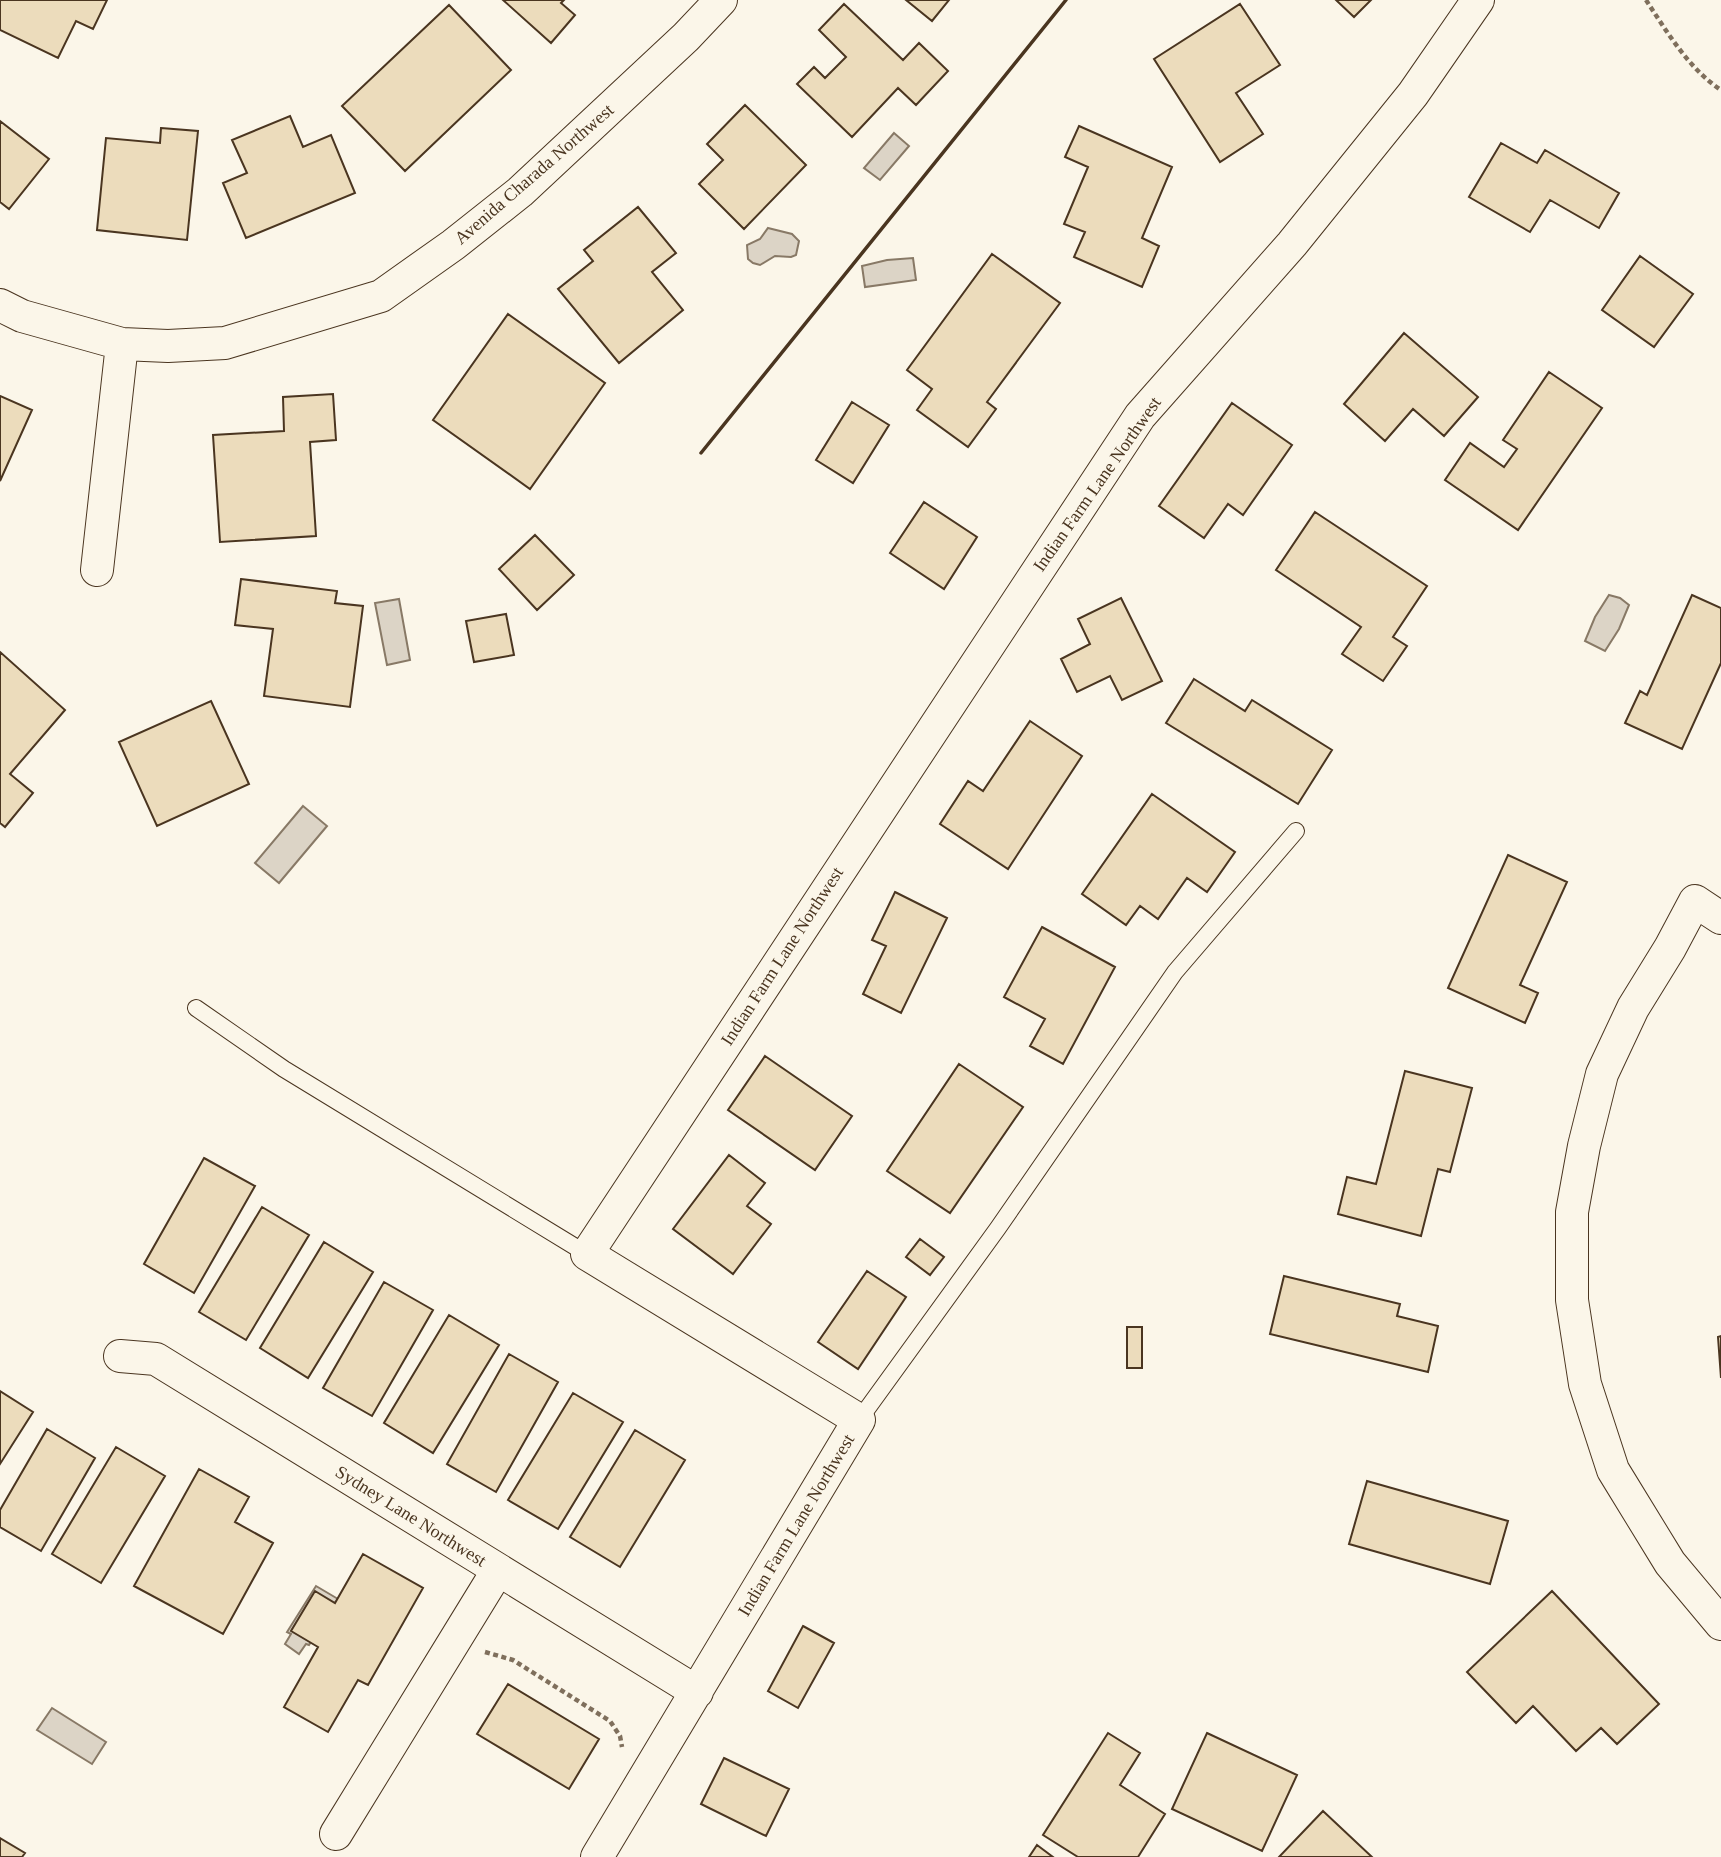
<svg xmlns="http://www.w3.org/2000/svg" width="1721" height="1857" viewBox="0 0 1721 1857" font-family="Georgia,serif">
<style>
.water{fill:#dcd4c6;stroke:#887966;stroke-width:2}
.building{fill:#ecdcbc;stroke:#4a3520;stroke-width:2}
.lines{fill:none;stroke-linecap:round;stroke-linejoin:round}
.service-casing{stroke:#4a3520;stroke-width:18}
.minor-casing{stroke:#4a3520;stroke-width:34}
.path{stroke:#7f6f5c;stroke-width:4.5;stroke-dasharray:5 3.5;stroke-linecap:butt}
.service{stroke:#fbf6e9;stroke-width:16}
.minor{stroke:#fbf6e9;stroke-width:32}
.wall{stroke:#4a3520;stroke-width:3.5}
.labels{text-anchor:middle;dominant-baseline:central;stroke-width:5;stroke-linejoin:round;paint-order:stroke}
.street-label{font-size:18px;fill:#4a3520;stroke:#fbf6e9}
</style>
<rect width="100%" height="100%" fill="#fbf6e9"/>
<path class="water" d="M894,133L909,146L880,180L864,168Z
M768,228L792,234L799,241L796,255L791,257L775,256L760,265L753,263L748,259L747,245L760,239Z
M913,258L916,280L865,287L862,266L887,260Z
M1609,595L1620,598L1629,605L1619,629L1605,651L1585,641L1595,617Z
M399,599L410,660L387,665L375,603Z
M303,806L327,826L279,883L255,863Z
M316,1586L338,1599L309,1645L306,1644L299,1654L285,1644L291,1634L287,1632Z
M52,1708L106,1742L92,1764L37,1730Z"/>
<path class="building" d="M0,0H107L93,29L76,21L58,58L0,30Z
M503,0H564L561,3L575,15L551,43Z
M906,0H949L932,21Z
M1336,0H1371L1354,17Z
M844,4L903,60L919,43L948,71L916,105L898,88L852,137L797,84L814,67L825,78L846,57L819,30Z
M1240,4L1280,65L1236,93L1263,134L1220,162L1154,59Z
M449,5L511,70L405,171L342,106Z
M745,105L806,165L744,229L699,184L723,160L707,144Z
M290,116L303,147L331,135L355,193L246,238L223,183L247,173L232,140Z
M0,121L49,159L9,209L0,202Z
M1079,126L1172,167L1142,238L1159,246L1142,287L1074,257L1085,232L1064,224L1088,167L1065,157Z
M161,128L198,131L187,240L97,230L106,138L160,143Z
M1501,143L1537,163L1545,150L1619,193L1599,228L1550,200L1530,232L1469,197Z
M638,207L676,253L652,272L683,310L619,363L558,289L593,261L584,250Z
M992,254L1060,303L987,402L996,409L968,447L917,410L932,389L907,370Z
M1640,256L1693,294L1654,347L1602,310Z
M508,314L605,383L530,489L433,420Z
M1404,333L1478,397L1444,436L1413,409L1385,441L1344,404Z
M1549,372L1602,408L1518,530L1445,480L1470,443L1504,467L1517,449L1503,440Z
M333,394L336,440L310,442L316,536L220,542L213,435L284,431L283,397Z
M0,396L32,410L0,481Z
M852,402L889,425L853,483L816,460Z
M1232,403L1292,445L1243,515L1228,504L1204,538L1159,506Z
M924,502L977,537L944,589L890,553Z
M1315,512L1427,586L1393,637L1407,646L1383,681L1342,654L1361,627L1276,570Z
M535,535L574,575L537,610L499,569Z
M241,579L337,591L335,603L363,606L350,707L264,696L273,629L235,625Z
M1692,595L1721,608V663L1682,749L1625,723L1640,691L1647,695Z
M1121,598L1162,681L1122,700L1110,676L1077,692L1061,659L1090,644L1078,619Z
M506,614L514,655L474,662L466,621Z
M0,652L65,710L10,774L33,793L5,827L0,823Z
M1194,679L1245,711L1252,700L1332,750L1298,804L1166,723Z
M211,701L249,784L157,826L119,742Z
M1030,721L1082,756L1008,869L940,824L968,781L983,791Z
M1152,794L1235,852L1207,892L1187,878L1158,919L1140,906L1126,925L1082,894Z
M1508,855L1567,882L1520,985L1538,993L1525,1023L1448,988Z
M895,892L947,918L901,1013L863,994L886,946L872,940Z
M1042,927L1115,967L1063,1064L1030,1046L1045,1019L1004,997Z
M765,1056L852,1116L815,1170L728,1110Z
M959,1064L1023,1107L950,1213L887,1171Z
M1405,1071L1472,1088L1450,1172L1438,1169L1421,1236L1338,1214L1347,1177L1376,1184Z
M729,1155L765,1183L747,1206L771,1224L733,1274L673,1229Z
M204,1158L255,1186L194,1293L144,1264Z
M262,1207L309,1235L246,1340L199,1312Z
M920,1239L944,1257L930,1275L906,1257Z
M324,1242L373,1272L308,1378L260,1348Z
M867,1271L906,1297L858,1369L818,1342Z
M1284,1276L1400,1304L1397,1316L1438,1326L1428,1372L1270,1334Z
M384,1282L433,1310L372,1416L323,1388Z
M449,1315L499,1345L433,1453L384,1423Z
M1127,1327H1142V1368H1127Z
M1721,1336V1378L1718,1337Z
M509,1354L558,1382L496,1492L447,1464Z
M0,1391L33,1412L0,1464Z
M573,1393L623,1422L558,1529L508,1500Z
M47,1429L95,1458L41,1551L0,1527V1510Z
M635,1430L685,1460L620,1567L570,1537Z
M116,1447L165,1476L101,1583L52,1554Z
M199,1469L249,1497L235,1522L273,1543L223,1634L134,1586Z
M1367,1481L1508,1521L1490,1584L1349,1544Z
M363,1554L423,1588L368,1685L358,1680L328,1732L284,1707L318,1647L291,1631L315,1591L335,1603Z
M1552,1591L1659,1704L1617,1744L1601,1728L1576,1751L1533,1706L1516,1723L1467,1672Z
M803,1626L834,1643L798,1708L768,1691Z
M508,1684L599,1739L569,1789L477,1734Z
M1108,1733L1140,1753L1120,1785L1165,1814L1138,1857H1078L1043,1835Z
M1207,1733L1297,1775L1262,1851L1172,1809Z
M724,1758L789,1789L766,1836L701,1804Z
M1323,1811L1372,1857H1279Z
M0,1838L25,1853L22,1857H0Z
M1037,1845L1053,1857H1029Z"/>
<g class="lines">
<g class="service-casing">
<path id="service" d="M196,1008L284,1069L587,1254
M859,1420L998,1228L1175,972L1296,831"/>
</g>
<g class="minor-casing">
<path id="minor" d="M0,305L22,316L122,344L168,346L225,343L381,296L453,245L520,192L686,37L721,0
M97,570L122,344
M1721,918L1695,901L1670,948L1633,1008L1602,1074L1584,1146L1572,1212V1300L1585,1384L1613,1470L1670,1563L1721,1624
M120,1356L156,1359L697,1692
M336,1834L498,1570
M597,1857L859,1420L587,1254L1140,416L1292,244L1413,94L1478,0"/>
</g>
<path class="path" d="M1646,0C1667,32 1689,69 1721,90
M485,1652L513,1660L610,1721L620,1736L622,1747"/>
<use href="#service" class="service"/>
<use href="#minor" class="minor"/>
<path class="wall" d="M701,453L1066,0"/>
</g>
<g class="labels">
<g class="street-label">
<text transform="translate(534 174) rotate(-41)">Avenida Charada Northwest</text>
<text transform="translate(1097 484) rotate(-55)">Indian Farm Lane Northwest</text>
<text transform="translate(782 956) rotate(-57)">Indian Farm Lane Northwest</text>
<text transform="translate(411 1516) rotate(32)">Sydney Lane Northwest</text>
<text transform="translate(796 1525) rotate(-59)">Indian Farm Lane Northwest</text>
</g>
</g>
</svg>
